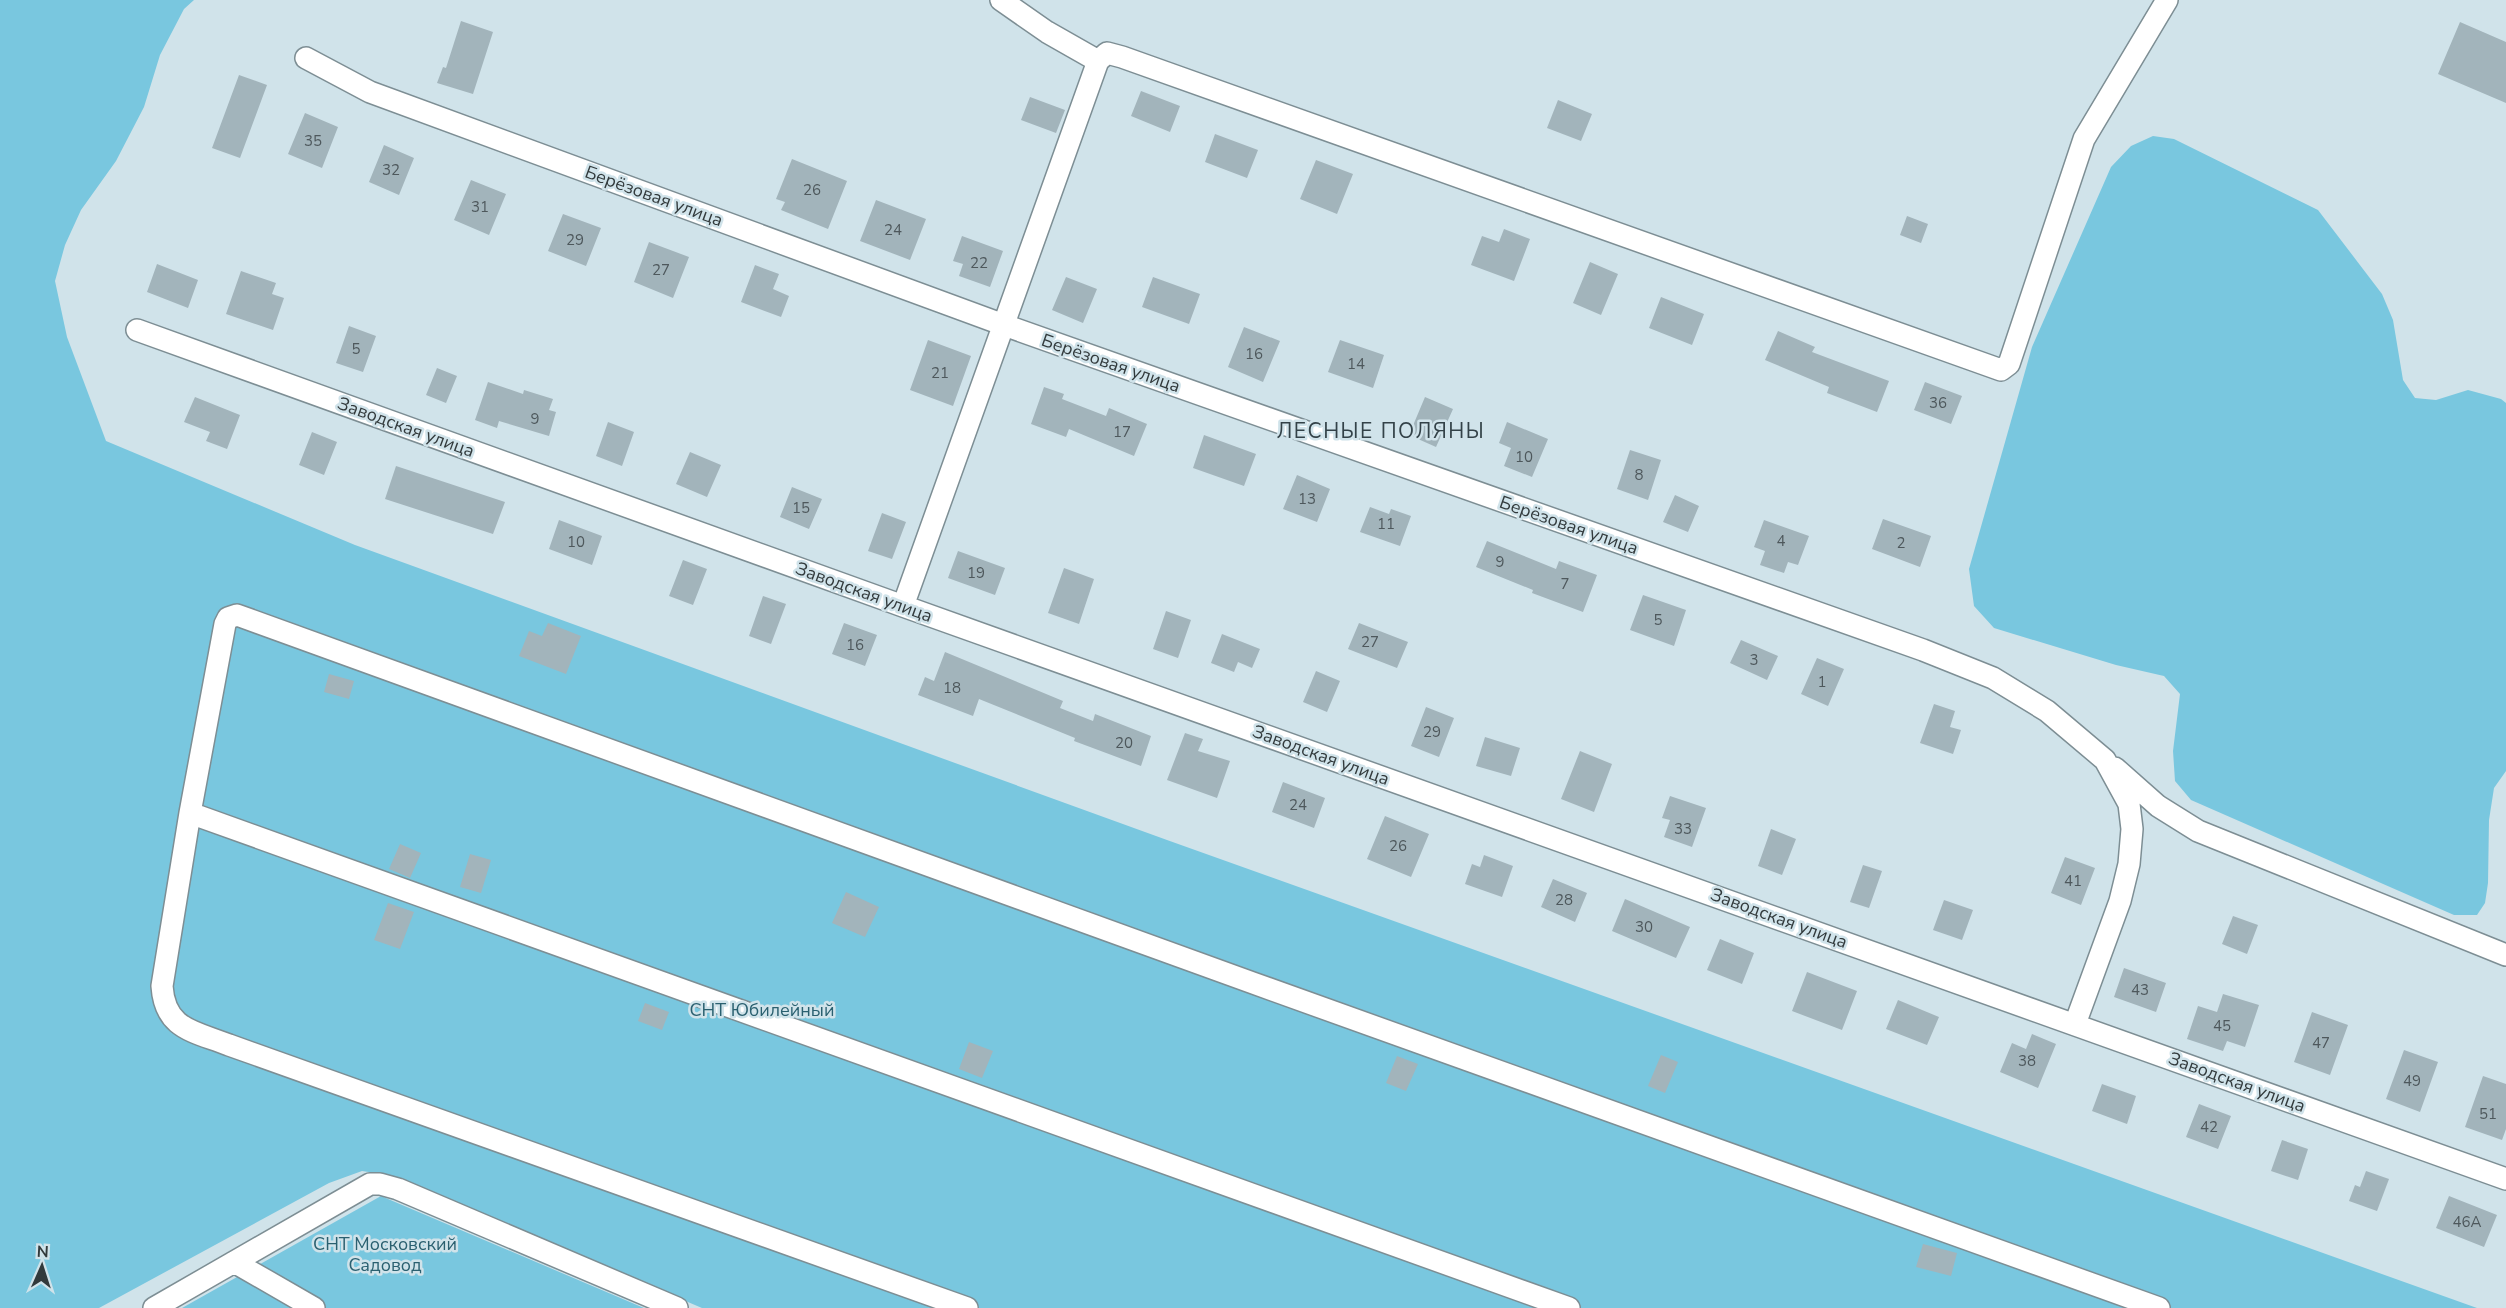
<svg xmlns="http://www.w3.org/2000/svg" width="2506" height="1308" viewBox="0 0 2506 1308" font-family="'Nunito Sans',sans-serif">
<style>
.green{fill:#79c7df}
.building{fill:#a2b4bb}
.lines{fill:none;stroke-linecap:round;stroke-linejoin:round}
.minor-casing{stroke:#7d8e94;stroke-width:24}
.minor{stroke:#fff;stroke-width:21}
.labels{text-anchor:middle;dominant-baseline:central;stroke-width:5;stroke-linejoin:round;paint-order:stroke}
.number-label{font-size:15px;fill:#4e585c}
.street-label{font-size:18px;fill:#323a3c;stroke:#d0e3ea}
.park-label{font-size:18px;fill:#2a6070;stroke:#d0e3ea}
.quarter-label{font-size:21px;letter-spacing:1.5px;fill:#334248;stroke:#d0e3ea}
</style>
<rect width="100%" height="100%" fill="#d0e3ea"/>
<path class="green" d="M0,0H194L184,9L160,55L144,107L116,161L81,210L65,245L55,281L67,337L106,441L355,545L1167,840L2477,1308H702L389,1175L362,1171L329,1183L99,1308H0Z
M2153,136L2174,139L2318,210L2382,294L2393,320L2403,380L2415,398L2436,400L2468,390L2501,399L2506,403V771L2494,788L2489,820L2488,883L2485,903L2477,915H2454L2191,800L2175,781L2173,751L2180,694L2164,676L2116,665L1994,628L1974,606L1969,569L2032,347L2111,167L2131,146Z
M381,1196L644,1308H182Z"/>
<path class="building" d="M461,21L493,32L473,94L437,83L443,67L446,68Z
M2460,22L2506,42V103L2438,74Z
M239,75L267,85L240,158L212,148Z
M1141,91L1180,106L1170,132L1131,116Z
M1030,97L1065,110L1056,133L1021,120Z
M1558,100L1592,114L1581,141L1547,128Z
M305,113L338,127L322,168L288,154Z
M1215,134L1258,150L1247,178L1205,162Z
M384,145L414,158L399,195L369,182Z
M792,159L847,181L828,229L781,210L785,202L776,199Z
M1316,160L1353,174L1337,214L1300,199Z
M471,180L506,194L489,235L454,220Z
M876,200L926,219L910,260L860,241Z
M563,214L601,228L586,266L548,251Z
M1907,216L1928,224L1921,243L1900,235Z
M1504,229L1530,239L1514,281L1471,265L1482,236L1499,242Z
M962,236L1003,251L990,287L959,276L963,264L953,261Z
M649,242L689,257L673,298L634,282Z
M1590,262L1618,274L1601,315L1573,303Z
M157,264L198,280L188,308L147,292Z
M755,265L779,274L773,289L789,296L781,317L741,302Z
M241,271L276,283L272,294L284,298L273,330L226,314Z
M1066,277L1097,289L1083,323L1052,310Z
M1153,277L1200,294L1189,324L1142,307Z
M1661,297L1704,314L1692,345L1649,328Z
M349,326L376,336L363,372L336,363Z
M1244,327L1280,341L1263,382L1228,367Z
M1778,331L1815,347L1812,352L1889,381L1877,412L1827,393L1829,387L1765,360Z
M928,340L971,356L953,406L910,390Z
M1340,340L1384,355L1373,388L1328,372Z
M437,368L457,376L446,403L426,395Z
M488,382L523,394L524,390L553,399L549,410L556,412L549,436L499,421L497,428L475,420Z
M1925,382L1962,396L1951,424L1914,410Z
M1044,387L1064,394L1062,399L1106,416L1109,408L1147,424L1134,456L1069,429L1066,437L1031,424Z
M195,397L240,415L227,449L206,441L210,432L184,422Z
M1425,397L1453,409L1436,447L1409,435Z
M608,422L634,432L622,466L596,456Z
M1507,422L1548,439L1532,477L1504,466L1511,448L1499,443Z
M312,432L337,442L324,475L299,465Z
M1204,435L1256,454L1244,486L1193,468Z
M1630,450L1661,460L1648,500L1617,489Z
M690,452L721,465L707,497L676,484Z
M396,466L505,502L493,534L385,499Z
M1297,475L1330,489L1317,522L1283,509Z
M792,487L822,499L809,529L780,517Z
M1675,495L1699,506L1688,532L1663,522Z
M1370,507L1389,514L1391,509L1411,516L1400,546L1360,532Z
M882,513L906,522L892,559L868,551Z
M1883,519L1931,536L1920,567L1872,549Z
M559,520L602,536L592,565L549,549Z
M1764,520L1809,536L1798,565L1788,562L1784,573L1760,565L1765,551L1754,547Z
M1487,541L1556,569L1559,561L1597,575L1583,612L1532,593L1533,590L1476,567Z
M958,551L1005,568L995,595L948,578Z
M683,560L707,569L693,605L669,596Z
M1064,568L1094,579L1079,624L1048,613Z
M1643,595L1686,610L1674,646L1630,630Z
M763,596L786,604L771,644L749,636Z
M1166,611L1191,620L1178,658L1153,649Z
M548,623L581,636L566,674L519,656L529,631L542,636Z
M844,623L877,635L865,666L832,654Z
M1359,623L1408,642L1397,668L1348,649Z
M1222,634L1260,649L1252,668L1238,662L1234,672L1211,663Z
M1741,640L1778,656L1767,680L1730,663Z
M945,652L1063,701L1060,708L1093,721L1095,714L1151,736L1141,766L1074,741L1075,738L979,699L973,716L918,695L925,677L934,681Z
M1817,658L1844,669L1828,706L1801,694Z
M1316,671L1340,681L1327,712L1303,702Z
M329,674L354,681L349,699L324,692Z
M1934,704L1955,711L1950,727L1961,730L1953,754L1920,743Z
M1426,707L1454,718L1439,757L1411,746Z
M1185,733L1203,739L1198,751L1230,761L1217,798L1167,780Z
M1485,737L1520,748L1511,776L1476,766Z
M1580,751L1612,764L1594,812L1561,799Z
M1283,782L1325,798L1314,828L1272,812Z
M1670,796L1706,808L1692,847L1664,837L1670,820L1662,818Z
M1385,816L1429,834L1411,877L1367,859Z
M1771,829L1796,839L1782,875L1758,866Z
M400,844L421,853L410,878L389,869Z
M470,854L491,860L481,893L460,887Z
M1484,855L1513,866L1502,897L1465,884L1472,864L1480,867Z
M2065,857L2095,868L2081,905L2051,893Z
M1863,865L1882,871L1869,908L1850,902Z
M1553,879L1587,893L1575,922L1541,907Z
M846,892L879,907L865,937L832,923Z
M1625,899L1690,927L1676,958L1612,931Z
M1944,900L1973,910L1962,940L1933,930Z
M388,903L414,912L400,949L374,940Z
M2233,916L2258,925L2247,954L2222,944Z
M1720,939L1754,953L1742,984L1707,970Z
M2124,968L2166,983L2156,1012L2114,997Z
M1807,972L1857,991L1842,1030L1792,1011Z
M2223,994L2259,1005L2245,1047L2227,1041L2223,1051L2187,1039L2198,1006L2217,1012Z
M1898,1000L1939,1017L1927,1045L1886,1029Z
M645,1003L669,1012L662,1030L638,1021Z
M2312,1012L2348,1025L2330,1075L2294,1062Z
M2032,1034L2056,1044L2038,1088L2000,1072L2012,1043L2026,1049Z
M969,1042L993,1051L982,1078L959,1069Z
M2404,1050L2438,1062L2420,1112L2386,1099Z
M1661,1055L1678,1062L1665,1093L1648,1086Z
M1397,1056L1418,1064L1406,1091L1386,1083Z
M2483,1076L2506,1084V1129L2502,1140L2465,1127Z
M2102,1084L2136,1096L2127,1124L2092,1111Z
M2199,1104L2231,1116L2218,1149L2186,1137Z
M2282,1140L2308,1149L2298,1180L2271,1171Z
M2366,1171L2389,1179L2377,1211L2349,1201L2355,1185L2360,1187Z
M2449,1196L2497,1215L2484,1247L2436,1228Z
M1923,1244L1957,1253L1951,1276L1916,1267Z"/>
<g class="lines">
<g class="minor-casing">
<path id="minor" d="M1001,0L1047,32L1098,61
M306,58L370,92L1004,325L1923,650L1993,678L2047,711L2105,760L2129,804L2132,829L2129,864L2120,901L2075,1024
M137,330L903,606L2506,1179
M903,606L1098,61L1107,53L1122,57L2001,370L2009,364L2084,139L2167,0
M2115,768L2158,806L2198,831L2506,955
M190,813L1569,1308
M234,1262L314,1308
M154,1308L370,1184H380L398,1189L677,1308
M967,1308L229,1045C194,1031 165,1030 162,986L190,813L225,624L228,618L237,615L1253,983L2159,1308"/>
</g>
<use href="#minor" class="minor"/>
</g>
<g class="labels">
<g class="number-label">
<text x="313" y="141">35</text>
<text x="391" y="170">32</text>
<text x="812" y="190">26</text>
<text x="480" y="207">31</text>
<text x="893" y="230">24</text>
<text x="575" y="240">29</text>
<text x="979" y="263">22</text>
<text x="661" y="270">27</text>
<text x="356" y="349">5</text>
<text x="1254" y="354">16</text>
<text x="1356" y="364">14</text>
<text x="940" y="373">21</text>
<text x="1938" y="403">36</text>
<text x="535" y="419">9</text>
<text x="1122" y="432">17</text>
<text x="1524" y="457">10</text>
<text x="1639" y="475">8</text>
<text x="1307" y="499">13</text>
<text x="801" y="508">15</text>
<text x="1386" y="524">11</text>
<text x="1781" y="541">4</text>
<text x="576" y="542">10</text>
<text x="1901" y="543">2</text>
<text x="1500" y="562">9</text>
<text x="976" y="573">19</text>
<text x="1565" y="584">7</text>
<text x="1658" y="620">5</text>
<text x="1370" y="642">27</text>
<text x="855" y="645">16</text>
<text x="1754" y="660">3</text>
<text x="1822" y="682">1</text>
<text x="952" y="688">18</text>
<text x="1432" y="732">29</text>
<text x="1124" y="743">20</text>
<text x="1298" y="805">24</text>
<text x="1683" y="829">33</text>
<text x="1398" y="846">26</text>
<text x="2073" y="881">41</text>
<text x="1564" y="900">28</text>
<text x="1644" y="927">30</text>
<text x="2140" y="990">43</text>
<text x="2222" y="1026">45</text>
<text x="2321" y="1043">47</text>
<text x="2027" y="1061">38</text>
<text x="2412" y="1081">49</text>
<text x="2488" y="1114">51</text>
<text x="2209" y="1127">42</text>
<text x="2467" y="1222">46А</text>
</g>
<g class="street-label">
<text transform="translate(654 196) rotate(20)">Берёзовая улица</text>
<text transform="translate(1111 363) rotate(19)">Берёзовая улица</text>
<text transform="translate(406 427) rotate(20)">Заводская улица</text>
<text transform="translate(1569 525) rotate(19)">Берёзовая улица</text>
<text transform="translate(864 592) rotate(20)">Заводская улица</text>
<text transform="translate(1321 755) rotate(20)">Заводская улица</text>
<text transform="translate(1779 918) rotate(20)">Заводская улица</text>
<text transform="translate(2237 1082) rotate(20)">Заводская улица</text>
</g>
<g class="park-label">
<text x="762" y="1010">СНТ Юбилейный</text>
<text x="385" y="1244">СНТ Московский<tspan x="385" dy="21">Садовод</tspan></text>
</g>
<g class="quarter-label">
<text x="1381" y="431">ЛЕСНЫЕ ПОЛЯНЫ</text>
</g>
</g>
<g transform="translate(42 1266) rotate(3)" stroke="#d0e3ea" stroke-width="4.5" paint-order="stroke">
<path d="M0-4.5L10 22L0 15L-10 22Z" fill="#323a3c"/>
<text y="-9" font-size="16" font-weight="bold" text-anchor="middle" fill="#323a3c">N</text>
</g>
</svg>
